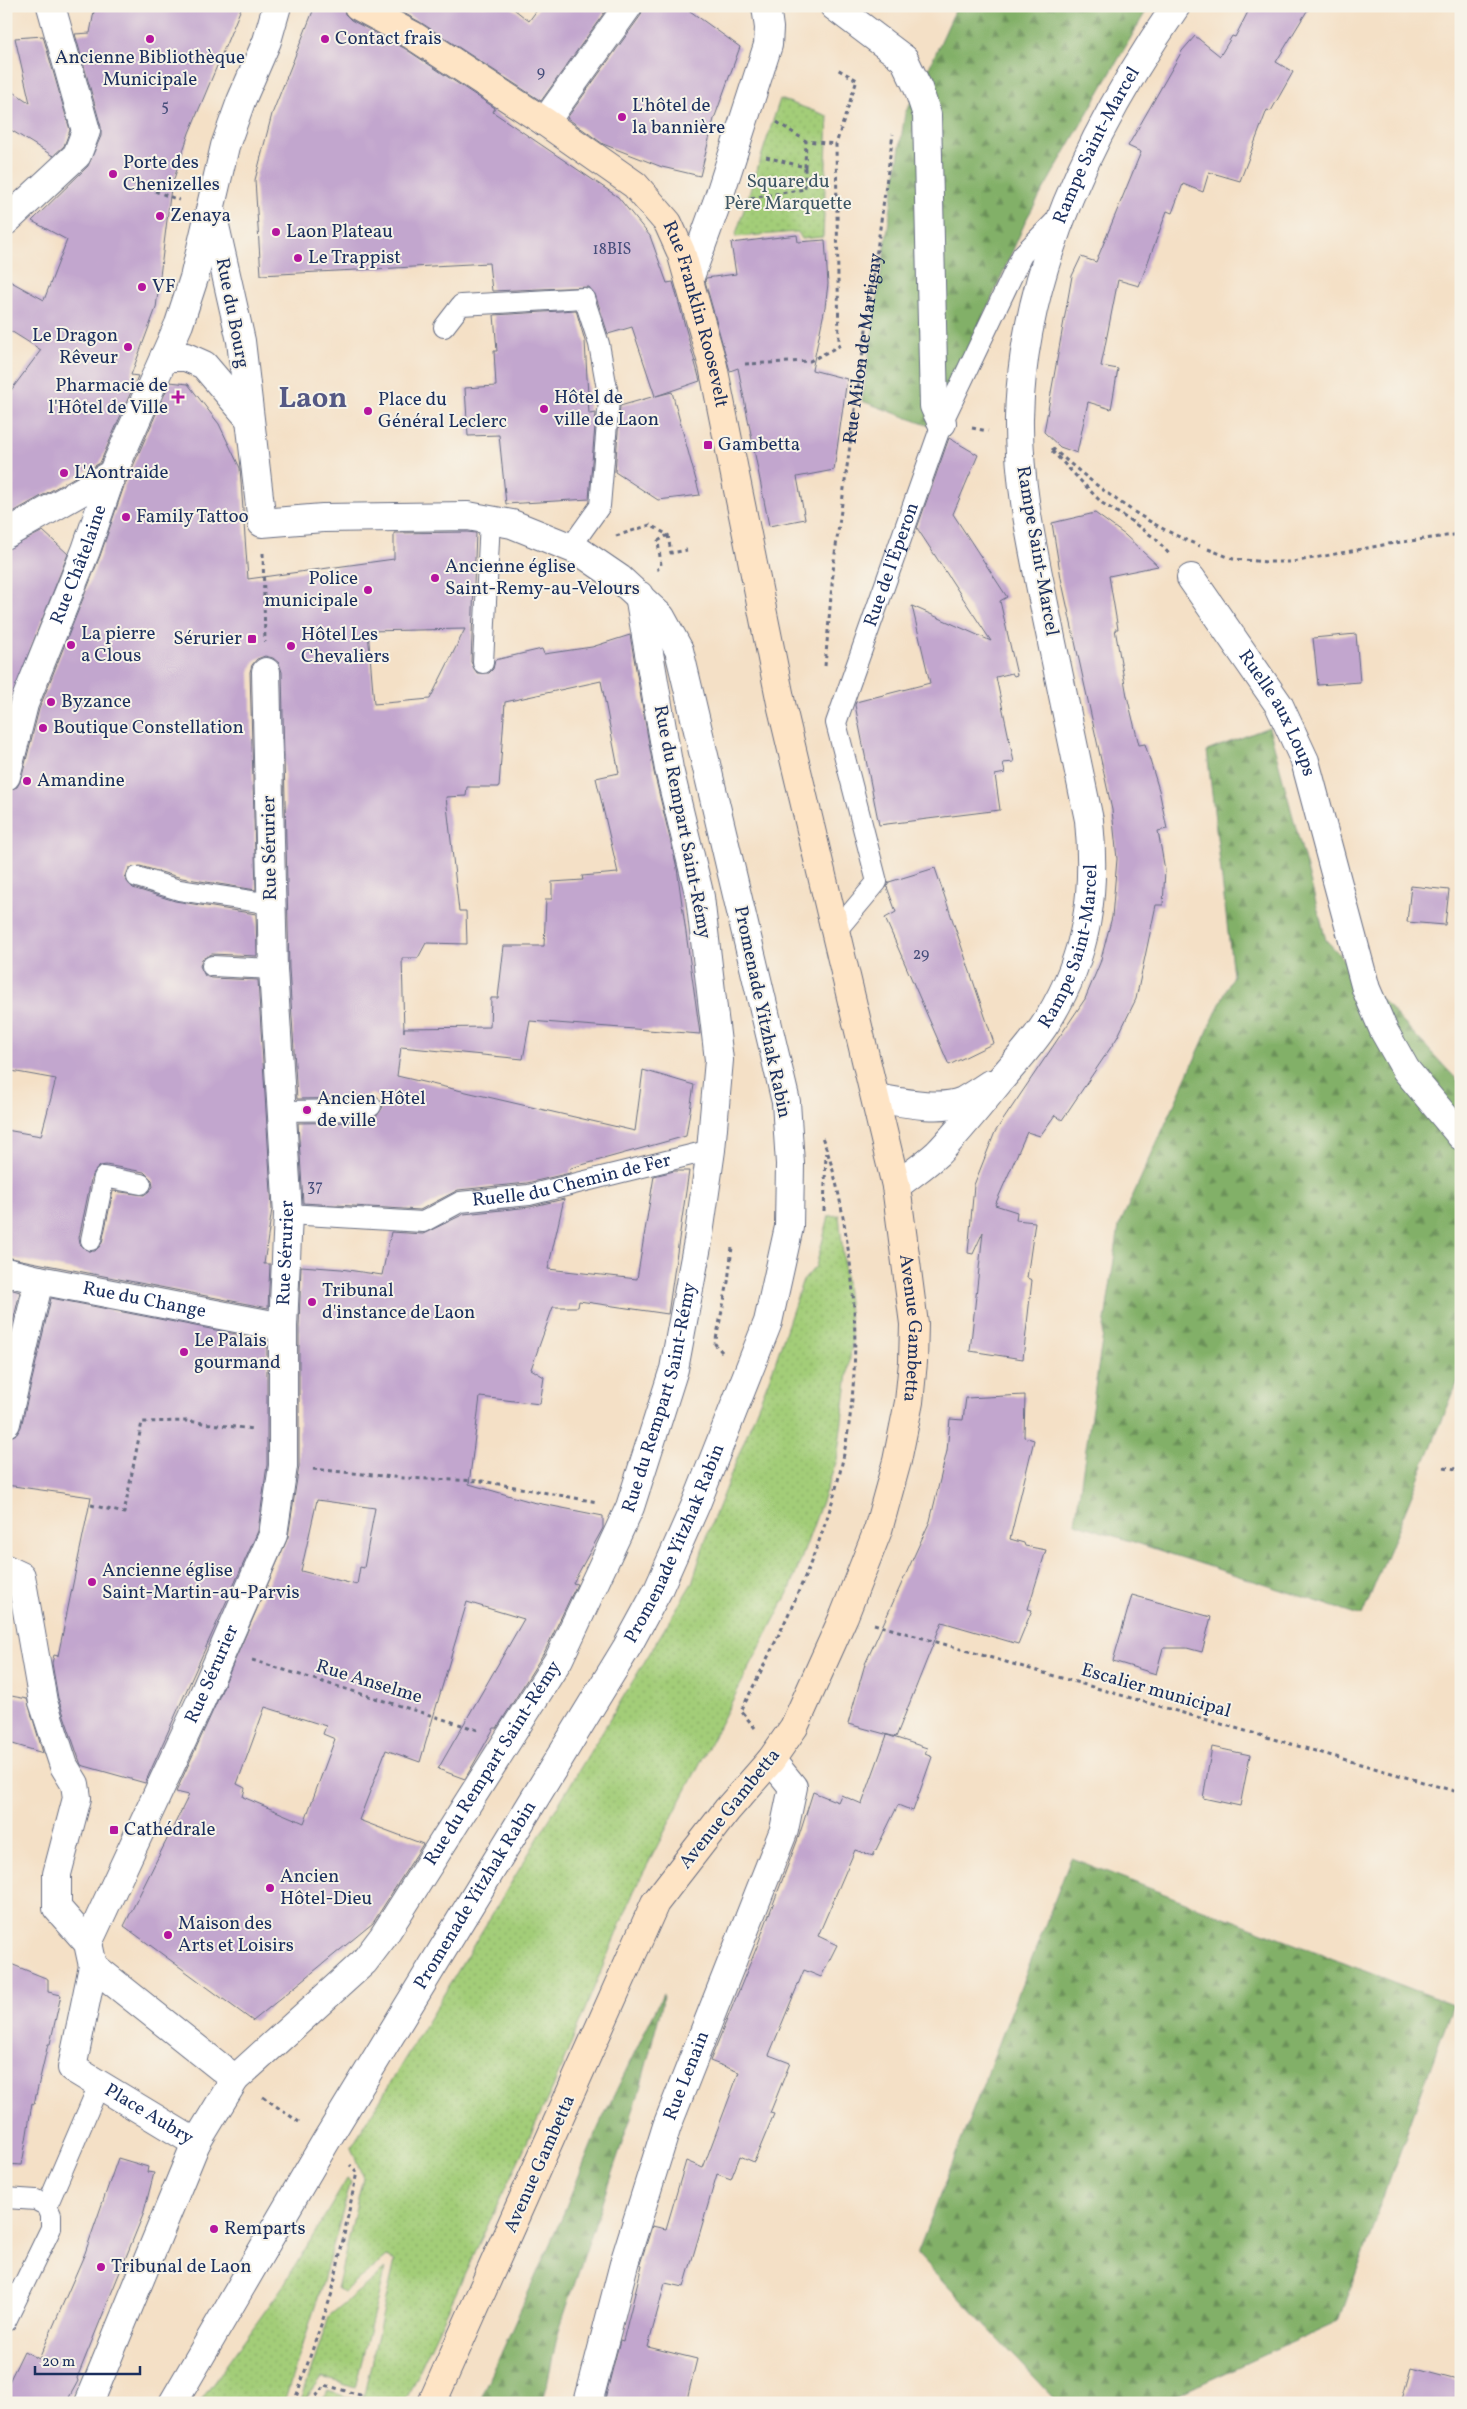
<svg xmlns="http://www.w3.org/2000/svg" width="1467" height="2409" viewBox="0 0 1467 2409" font-family="Vollkorn,serif">
<style>
.grass{fill:url(#grass-dots);stroke:#5f7e6b}
.forest{fill:url(#forest-firs);stroke:#4e7063}
.building{fill:#c2a6ce;fill-rule:evenodd}
.lines{fill:none;stroke-linecap:round;stroke-linejoin:round}
.service-casing{stroke:#676d82;stroke-width:22}
.pedestrian-casing{stroke:#676d82;stroke-width:30}
.minor-casing{stroke:#676d82;stroke-width:30}
.tertiary-casing{stroke:#676d82;stroke-width:30}
.secondary-casing{stroke:#676d82;stroke-width:30}
.path{stroke:#676d82;stroke-width:3;stroke-dasharray:4 4;stroke-linecap:butt}
.service{stroke:#fff;stroke-width:20}
.pedestrian{stroke:#fff;stroke-width:28}
.minor{stroke:#fff;stroke-width:28}
.tertiary{stroke:#fff;stroke-width:28}
.secondary{stroke:#fee4c5;stroke-width:28}
.poi-dot{fill:#b5179e;stroke:#f7f3e8;stroke-width:2}
.labels{text-anchor:middle;dominant-baseline:central;stroke-width:4;stroke-linejoin:round;paint-order:stroke}
.number-label{font-size:16px;fill:#454d7a}
.poi-label{font-size:19px;fill:#1b2f5e;stroke:#f7f3e8;text-anchor:start}
.street-label{font-size:19px;fill:#1b2f5e;stroke:#f7f3e8}
.park-label{font-size:19px;fill:#3d5664;stroke:#f7f3e8}
.town-label{font-size:29px;font-weight:bold;fill:#555985;stroke:#f7f3e8}
</style>
<defs>
<pattern id="grass-dots" width="8" height="8" patternUnits="userSpaceOnUse" patternTransform="scale(1.25)"><rect width="8" height="8" fill="#a3cd78"/><path d="M2 2h.1M6 6h.1" fill="none" stroke="#8cb06a" stroke-width="1.8" stroke-linecap="round"/></pattern>
<pattern id="forest-firs" width="22" height="20" patternUnits="userSpaceOnUse" patternTransform="scale(1.25)"><rect width="22" height="20" fill="#82b068"/><path d="M5 1l3.5 6h-7zM16 11l3.5 6h-7z" fill="#6a9059"/></pattern>
</defs>
<rect width="100%" height="100%" fill="#f7f3e8"/>
<filter id="ink" filterUnits="userSpaceOnUse"><feTurbulence type="fractalNoise" baseFrequency=".02" numOctaves="2"/><feDisplacementMap in="SourceGraphic" scale="10" xChannelSelector="R" yChannelSelector="G"/><feConvolveMatrix kernelMatrix="1 2 1 2 8 2 1 2 1" color-interpolation-filters="sRGB"/></filter>
<filter id="wash" filterUnits="userSpaceOnUse"><feTurbulence type="fractalNoise" baseFrequency=".0096" numOctaves="4" result="noise"/><feDisplacementMap in="SourceGraphic" scale="20" xChannelSelector="R" yChannelSelector="G"/><feGaussianBlur stdDeviation="1.12" result="paint"/><feColorMatrix in="noise" values="0 0 0 0 0 0 0 0 0 0 0 0 0 0 0 0 0 1.4 0 .05"/><feComposite in="paint" operator="in"/></filter>
<g filter="url(#wash)">
<rect width="100%" height="100%" fill="#f4e0c6"/>
<path class="grass" d="M780,99L828,116L823,237L802,239L798,232L735,237Z
M839,1215L852,1342L837,1460L791,1587L634,1891L553,2087L404,2403H362L395,2261L387,2257L344,2292L337,2289L363,2177L351,2148L692,1583L708,1532L774,1366L802,1282L816,1266L829,1216Z
M347,2179L351,2182L322,2285L284,2403H199L283,2286Z
M385,2269L355,2388L322,2377L303,2403L301,2401L329,2316Z
M328,2391L353,2399L352,2403H319Z"/>
<path class="forest" d="M957,6H1149L1027,218L935,428L862,401L905,113L928,70Z
M1269,727L1326,940L1461,1084V1374L1362,1616L1075,1523L1119,1226L1233,975L1207,751Z
M1071,1858L1453,2005L1339,2321L1159,2403H1059L917,2254Z
M663,1994L662,2005L638,2096L558,2333L543,2403H479L565,2210L599,2126Z"/>
<g id="blocks">
<path class="building" d="M95,6H242L189,133L171,188L156,308L131,375L138,376L100,463L6,516V397L41,350L6,328V279L44,300L67,240L32,221L88,166L101,136V127L75,34L90,33Z
M315,6H342L345,14L351,20L404,48L495,108L493,112L618,197L650,236L667,283L673,282L700,381L656,396L672,392L700,495L658,500L615,472L620,406L655,396L632,327L608,334L595,294L589,287L492,291L489,263L261,275L255,180L272,114Z
M391,6H510L529,21L540,6H609L541,101L420,22Z
M643,6H683L740,47L714,119L700,176L662,167L603,144L567,118L641,15Z
M1251,6H1310L1276,62L1293,72L1271,111L1267,110L1240,181L1209,172L1203,192L1183,184L1172,213L1167,211L1139,286L1118,280L1101,366L1118,369L1111,409L1088,402L1077,453L1060,447L1044,432L1072,276L1081,257L1096,262L1141,152L1128,146L1182,51L1195,36L1220,56L1232,36L1235,37Z
M43,36L70,130L64,146L53,156L6,127V87L30,103L15,38Z
M797,235L798,242L825,240L828,284L825,307L812,370L847,379L834,470L797,477L805,519L769,526L738,368L730,371L705,281L706,278L736,274L731,243Z
M576,310L585,341L589,414L596,413L589,499L506,504L499,435L468,436L465,388L496,386L494,351H497L494,315Z
M170,382L188,384L219,424L240,468L248,579L394,559V533L467,532L476,533L471,662L477,673H489L493,669L495,660L542,649L544,654L592,647L630,635L654,772L677,868L700,1034L530,1021L523,1059L401,1047L397,1076L635,1131L643,1070L694,1085L686,1136L571,1168L570,1173L527,1183L458,1190L420,1210L303,1203L298,1123L363,1122L376,1117L383,1107L378,1097L372,1094L359,1098L297,1099L289,968L282,672L279,663L273,658L265,656L257,659L252,665L250,672L256,890L182,878L140,866L129,868L125,879L133,888L175,901L256,914L257,956L212,954L202,959L200,966L205,976L211,978L258,980L272,1209L264,1264H270L268,1308L6,1257V1130L41,1136L56,1079L6,1070V791L17,787L21,780L39,709L100,556L123,489ZM465,629L430,699L374,704L368,631ZM601,681L619,773L596,778L618,873L582,876L583,880L552,882V899H546L544,946H504L498,998H491L490,1027L404,1028V1032L402,958H418L426,943L467,944L466,911H459L446,797L466,796L467,787H499L505,702ZM106,1165L144,1172L152,1180L153,1187L144,1195L113,1191L102,1243L95,1251H88L80,1244L79,1238L92,1175L100,1166Z
M949,438L978,455L953,514L1007,597L1000,601L1017,675L1014,676L1012,673L996,677L1014,762L1003,763L1005,773L995,775L1000,810L879,825L855,705L856,702L930,683L912,606L991,641L917,528Z
M1095,513L1125,535L1158,566L1109,576L1118,629H1115L1127,696L1139,745L1145,744L1159,790L1167,829L1158,831L1165,870L1163,905H1156L1136,999L1117,1038L1062,1120L1055,1115L1040,1136L1027,1132L995,1205L1017,1212L1016,1220L1035,1222L1027,1278L1032,1280L1023,1359L970,1351L983,1232L973,1254L968,1253L974,1185L995,1132L1085,999L1100,963L1112,917L1117,859L1112,810L1061,578L1052,523Z
M43,531L68,554L6,711V550Z
M1356,634L1360,682L1318,685L1313,638Z
M935,868L994,1043L949,1065L885,918L896,912L887,887L889,882Z
M1411,886L1449,890L1445,925L1407,922Z
M674,1171H689L668,1314L579,1301L578,1307H553L531,1369L544,1377L540,1404L480,1397L469,1484L532,1502L603,1516V1528L573,1583L577,1584L545,1651L497,1728H494L465,1779L438,1769L524,1619L467,1602L420,1762L386,1750L359,1820L423,1844L373,1923L253,2021L124,1926L189,1795L176,1792L216,1704L288,1537L299,1466V1327L301,1266L341,1269L382,1275L391,1232L423,1234L464,1214L530,1207L564,1199L548,1269L637,1279L654,1176ZM317,1500L375,1508L364,1568L360,1567L357,1585L301,1571ZM265,1707L326,1726L323,1734L335,1739L304,1823L243,1797L245,1788L237,1784Z
M6,1288L20,1292L6,1352Z
M51,1298L267,1340V1465L258,1531L145,1783L81,1765L58,1698L52,1663L54,1655L58,1656L91,1497L6,1485V1438L17,1434L21,1427Z
M1025,1395L1024,1437L1034,1440L1010,1539L1024,1543L1025,1546L1046,1550L1028,1609L1032,1610L1018,1644L942,1622L896,1737L848,1724L865,1664L930,1521L947,1451L950,1419L963,1420L966,1398Z
M1132,1595L1211,1617L1202,1652L1187,1648H1163L1156,1674L1113,1661Z
M6,1695L27,1699L43,1753L6,1742Z
M887,1735L927,1748L925,1754L932,1757L913,1811L898,1805L873,1856L855,1850L818,1936L837,1945L821,1977L804,1970L769,2055L790,2063L770,2113L774,2114L754,2162L740,2156L731,2179L717,2174L684,2287L665,2283L648,2347L697,2359L686,2403H604L620,2340L623,2341L642,2265L640,2264L652,2226L666,2229L686,2161L703,2168L739,2072L710,2061L756,1949L799,1836L813,1792L838,1802L841,1795L862,1804Z
M1212,1747L1250,1755L1240,1806L1203,1798Z
M6,1962L48,1979V1992L61,1995L50,2044H48L34,2104L32,2103L22,2165L6,2164Z
M118,2158L148,2167L147,2172L154,2173L143,2215L77,2378L78,2381L66,2403H6V2388L24,2351L39,2359L85,2253Z
M1411,2368L1461,2381V2403H1401Z"/>
</g>
</g>
<g filter="url(#ink)">
<use href="#blocks" fill-opacity="0" stroke="#676d82" stroke-width="1"/>
<g class="lines">
<g class="service-casing">
<g id="service">
<path d="M444,327L461,305L584,298L599,344L609,400L600,506L570,548"/>
<path d="M483,663L490,520"/>
<path d="M137,877L179,890L272,904"/>
<path id="s2" d="M836,931L877,882L836,723L942,423L1022,255L1059,217"/>
<path d="M212,966L273,969"/>
<path d="M282,1111L362,1110L371,1106"/>
<path id="s3" d="M288,1214L423,1222L460,1202L529,1195L711,1150"/>
<path d="M91,1240L104,1177L141,1184"/>
<path d="M6,2198L36,2200L47,2206L51,2215V2228L6,2321"/>
<path d="M47,2206L99,2085"/>
</g>
</g>
<g class="pedestrian-casing">
<g id="pedestrian">
<path d="M904,59L918,88L927,115L934,406L942,423"/>
<path id="s4" d="M6,776L24,704L86,550L112,474"/>
<path d="M6,1272L39,1280"/>
</g>
</g>
<g class="minor-casing">
<g id="minor">
<path d="M834,6L904,59"/>
<path d="M545,122L628,6"/>
<path d="M6,221L77,155L86,131L51,6"/>
<path id="s5" d="M1191,578L1279,705L1305,761L1366,989L1384,1031L1406,1070L1461,1136"/>
<path d="M876,1098C900,1102 940,1111 963,1101C972,1096 981,1090 990,1084"/>
<path id="s6" d="M896,1186C910,1175 925,1165 938,1153C959,1131 978,1107 997,1084C1015,1062 1035,1042 1049,1018C1088,954 1096,893 1089,820C1075,751 1060,683 1046,614C1033,549 1018,485 1019,418C1023,270 1093,126 1176,6"/>
<path id="s7" d="M6,1423L39,1280L283,1327"/>
<path id="s8" d="M6,1569L21,1576L43,1702L64,1766L75,1784L77,1798L57,1874V1908L88,1943L93,1966L72,2068L196,2143L235,2079L364,1962L383,1937L559,1659L630,1507L674,1369L698,1241L711,1150L719,1060L700,897L669,769L639,595"/>
<path id="s9" d="M88,1943L202,1698L273,1535L283,1466V1327L288,1214L273,969L266,672"/>
<path d="M93,1966L235,2079"/>
<path d="M89,2403L196,2143"/>
<path id="s10" d="M588,2403L625,2260L667,2126L784,1830L793,1787L771,1760"/>
</g>
</g>
<g class="tertiary-casing">
<g id="tertiary">
<path d="M690,277L719,197L768,45L769,28L766,6"/>
<path d="M164,357H186L204,365L249,418"/>
<path d="M6,534L112,474L179,324L194,278L225,146L241,101L267,41L277,6"/>
<path id="s11" d="M173,2403L326,2141L627,1647L658,1590L696,1504L768,1322L789,1227L790,1164L786,1102L679,650L661,617L620,579L579,551L512,524L468,516L323,518L262,523L241,341L211,208"/>
</g>
</g>
<g class="secondary-casing">
<g id="secondary">
<path id="s12" d="M358,6L412,35L545,122L635,185L668,223L681,252L713,366L782,708L896,1186L914,1324L913,1362L909,1402L897,1461L878,1530L844,1616L794,1727L771,1760L727,1810L655,1903L432,2403"/>
</g>
</g>
<g class="path">
<path d="M777,122L806,141L836,144"/>
<path d="M766,157L805,167L806,141"/>
<path d="M125,180L179,200"/>
<path d="M751,198L805,189V167"/>
<path d="M745,364L810,361L839,346L836,144L857,80L837,69"/>
<path d="M972,428L988,431"/>
<path d="M1052,448C1101,490 1139,521 1200,546"/>
<path d="M1052,451L1102,503L1131,521L1156,539L1170,555"/>
<path d="M668,535L671,553L687,550"/>
<path d="M616,536L650,525L668,535L658,541L661,565L657,570"/>
<path d="M1208,549L1233,559L1267,562H1293L1388,544L1461,534"/>
<path d="M263,553L265,642"/>
<path id="s1" d="M825,666L834,561L893,134"/>
<path d="M824,1211L826,1153"/>
<path d="M722,1352L715,1344L728,1282L732,1247"/>
<path d="M1444,1467L1461,1470"/>
<path d="M313,1469L403,1478L482,1481L597,1502"/>
<path d="M91,1505L124,1513L142,1422L187,1421L252,1429"/>
<path d="M874,1624L1461,1793"/>
<path d="M252,1660L478,1730"/>
<path d="M755,1728L741,1711C772,1649 804,1587 826,1521C855,1436 861,1344 849,1255C843,1215 837,1175 822,1137"/>
<path d="M263,2097L299,2122"/>
<path d="M294,2403L332,2293L357,2172L350,2165"/>
<path d="M311,2403L325,2385L360,2395L358,2403"/>
</g>
<use href="#service" class="service"/>
<use href="#pedestrian" class="pedestrian"/>
<use href="#minor" class="minor"/>
<use href="#tertiary" class="tertiary"/>
<use href="#secondary" class="secondary"/>
</g>
</g>
<g class="poi-dot">
<circle cx="150" cy="39" r="5"/>
<circle cx="325" cy="39" r="5"/>
<circle cx="622" cy="117" r="5"/>
<circle cx="113" cy="174" r="5"/>
<circle cx="160" cy="216" r="5"/>
<circle cx="276" cy="232" r="5"/>
<circle cx="298" cy="258" r="5"/>
<circle cx="142" cy="287" r="5"/>
<circle cx="128" cy="347" r="5"/>
<path d="M175.5 389.5h5v5h5v5h-5v5h-5v-5h-5v-5h5z"/>
<circle cx="544" cy="409" r="5"/>
<circle cx="368" cy="411" r="5"/>
<rect x="703" y="440" width="10" height="10" rx="2.5"/>
<circle cx="64" cy="473" r="5"/>
<circle cx="126" cy="517" r="5"/>
<circle cx="435" cy="578" r="5"/>
<circle cx="368" cy="590" r="5"/>
<rect x="247" y="634" width="10" height="10" rx="2.5"/>
<circle cx="71" cy="645" r="5"/>
<circle cx="291" cy="646" r="5"/>
<circle cx="51" cy="702" r="5"/>
<circle cx="43" cy="728" r="5"/>
<circle cx="27" cy="781" r="5"/>
<circle cx="307" cy="1110" r="5"/>
<circle cx="312" cy="1302" r="5"/>
<circle cx="184" cy="1352" r="5"/>
<circle cx="92" cy="1582" r="5"/>
<rect x="109" y="1825" width="10" height="10" rx="2.5"/>
<circle cx="270" cy="1888" r="5"/>
<circle cx="168" cy="1935" r="5"/>
<circle cx="214" cy="2229" r="5"/>
<circle cx="101" cy="2267" r="5"/>
</g>
<g class="labels">
<g class="number-label">
<text x="541" y="73">9</text>
<text x="165" y="107">5</text>
<text x="612" y="250">18BIS</text>
<text x="921" y="955">29</text>
<text x="315" y="1187">37</text>
</g>
<g class="poi-label">
<text x="335" y="39">Contact frais</text>
<text x="150" y="58" text-anchor="middle">Ancienne Bibliothèque<tspan x="150" dy="22">Municipale</tspan></text>
<text x="632" y="106">L'hôtel de<tspan x="632" dy="22">la bannière</tspan></text>
<text x="123" y="163">Porte des<tspan x="123" dy="22">Chenizelles</tspan></text>
<text x="170" y="216">Zenaya</text>
<text x="286" y="232">Laon Plateau</text>
<text x="308" y="258">Le Trappist</text>
<text x="152" y="287">VF</text>
<text x="118" y="336" text-anchor="end">Le Dragon<tspan x="118" dy="22">Rêveur</tspan></text>
<text x="168" y="386" text-anchor="end">Pharmacie de<tspan x="168" dy="22">l'Hôtel de Ville</tspan></text>
<text x="554" y="398">Hôtel de<tspan x="554" dy="22">ville de Laon</tspan></text>
<text x="378" y="400">Place du<tspan x="378" dy="22">Général Leclerc</tspan></text>
<text x="718" y="445">Gambetta</text>
<text x="74" y="473">L'Aontraide</text>
<text x="136" y="517">Family Tattoo</text>
<text x="445" y="567">Ancienne église<tspan x="445" dy="22">Saint-Remy-au-Velours</tspan></text>
<text x="358" y="579" text-anchor="end">Police<tspan x="358" dy="22">municipale</tspan></text>
<text x="81" y="634">La pierre<tspan x="81" dy="22">a Clous</tspan></text>
<text x="301" y="635">Hôtel Les<tspan x="301" dy="22">Chevaliers</tspan></text>
<text x="242" y="639" text-anchor="end">Sérurier</text>
<text x="61" y="702">Byzance</text>
<text x="53" y="728">Boutique Constellation</text>
<text x="37" y="781">Amandine</text>
<text x="317" y="1099">Ancien Hôtel<tspan x="317" dy="22">de ville</tspan></text>
<text x="322" y="1291">Tribunal<tspan x="322" dy="22">d'instance de Laon</tspan></text>
<text x="194" y="1341">Le Palais<tspan x="194" dy="22">gourmand</tspan></text>
<text x="102" y="1571">Ancienne église<tspan x="102" dy="22">Saint-Martin-au-Parvis</tspan></text>
<text x="124" y="1830">Cathédrale</text>
<text x="280" y="1877">Ancien<tspan x="280" dy="22">Hôtel-Dieu</tspan></text>
<text x="178" y="1924">Maison des<tspan x="178" dy="22">Arts et Loisirs</tspan></text>
<text x="224" y="2229">Remparts</text>
<text x="111" y="2267">Tribunal de Laon</text>
</g>
<g class="street-label">
<text stroke="none"><textPath href="#s6" startOffset="1129">Rampe Saint-Marcel</textPath></text>
<text transform="translate(232 313) rotate(79)">Rue du Bourg</text>
<text stroke="none"><textPath href="#s12" startOffset="476">Rue Franklin Roosevelt</textPath></text>
<text stroke="none"><textPath href="#s1" startOffset="320">Rue Milon de Martigny</textPath></text>
<text transform="translate(1037 551) rotate(80)">Rampe Saint-Marcel</text>
<text stroke="none"><textPath href="#s4" startOffset="224">Rue Châtelaine</textPath></text>
<text stroke="none"><textPath href="#s2" startOffset="396">Rue de l'Éperon</textPath></text>
<text stroke="none"><textPath href="#s5" startOffset="161">Ruelle aux Loups</textPath></text>
<text transform="translate(682 822) rotate(79)">Rue du Rempart Saint-Rémy</text>
<text transform="translate(270 848) rotate(-91)">Rue Sérurier</text>
<text stroke="none"><textPath href="#s6" startOffset="304">Rampe Saint-Marcel</textPath></text>
<text transform="translate(762 1012) rotate(78)">Promenade Yitzhak Rabin</text>
<text stroke="none"><textPath href="#s3" startOffset="291">Ruelle du Chemin de Fer</textPath></text>
<text stroke="none"><textPath href="#s9" startOffset="731">Rue Sérurier</textPath></text>
<text stroke="none"><textPath href="#s7" startOffset="254">Rue du Change</textPath></text>
<text stroke="none"><textPath href="#s12" startOffset="1514">Avenue Gambetta</textPath></text>
<text stroke="none"><textPath href="#s8" startOffset="1570">Rue du Rempart Saint-Rémy</textPath></text>
<text stroke="none"><textPath href="#s11" startOffset="996">Promenade Yitzhak Rabin</textPath></text>
<text stroke="none"><textPath href="#s9" startOffset="296">Rue Sérurier</textPath></text>
<text transform="translate(369 1682) rotate(17)">Rue Anselme</text>
<text transform="translate(1156 1691) rotate(16)">Escalier municipal</text>
<text stroke="none"><textPath href="#s8" startOffset="1165">Rue du Rempart Saint-Rémy</textPath></text>
<text transform="translate(730 1809) rotate(-51)">Avenue Gambetta</text>
<text stroke="none"><textPath href="#s11" startOffset="591">Promenade Yitzhak Rabin</textPath></text>
<text stroke="none"><textPath href="#s10" startOffset="342">Rue Lenain</textPath></text>
<text stroke="none"><textPath href="#s8" startOffset="624">Place Aubry</textPath></text>
<text transform="translate(540 2164) rotate(-66)">Avenue Gambetta</text>
</g>
<g class="park-label">
<text x="788" y="182">Square du<tspan x="788" dy="22">Père Marquette</tspan></text>
</g>
<g class="town-label">
<text x="313" y="399">Laon</text>
</g>
</g>
<rect width="1467" height="2409" fill="none" stroke="#f7f3e8" stroke-width="25"/>
<path d="M35 2366v8h105v-8" fill="none" stroke="#1b2f5e" stroke-width="2.5"/>
<text x="42" y="2366" font-size="15" fill="#1b2f5e" stroke="#f7f3e8" stroke-width="4" paint-order="stroke">20 m</text>
</svg>
